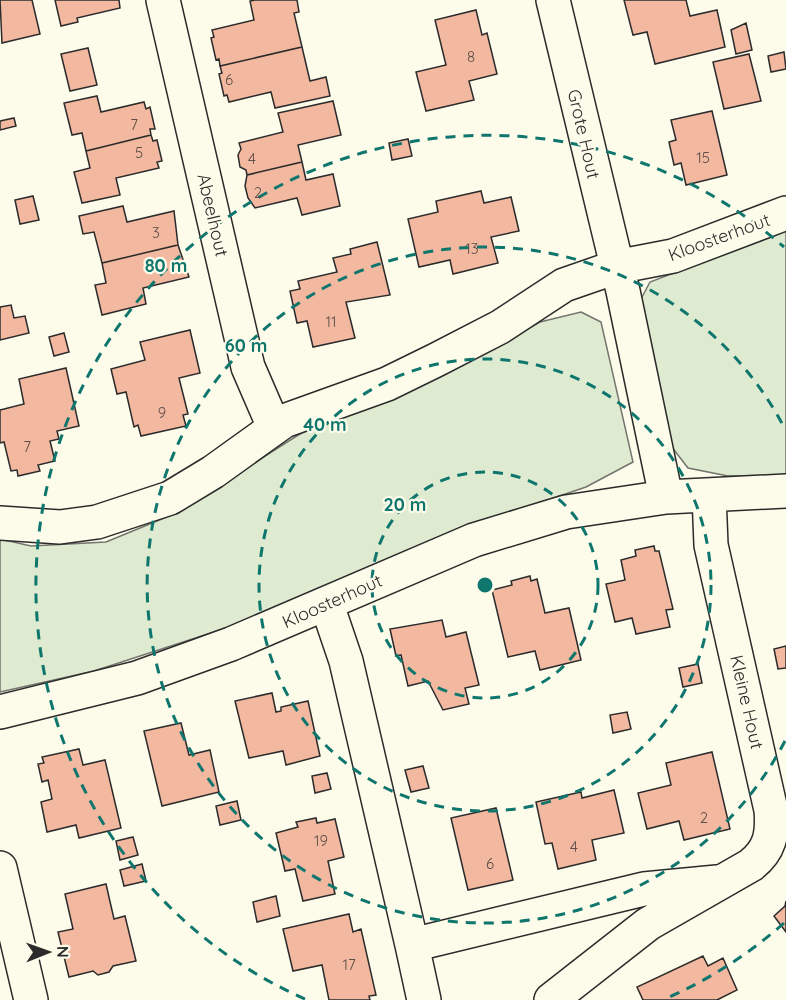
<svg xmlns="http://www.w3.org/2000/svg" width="786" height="1000" viewBox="0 0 786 1000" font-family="Quicksand,sans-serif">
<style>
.green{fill:#deebd1;stroke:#74746e;stroke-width:1.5}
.building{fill:#f2b8a0;stroke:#2b2b2b;stroke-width:1.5}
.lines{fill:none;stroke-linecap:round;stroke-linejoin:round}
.minor-casing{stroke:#2b2b2b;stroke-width:36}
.minor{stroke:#fdfbea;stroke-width:33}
.ring{fill:none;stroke:#0f766e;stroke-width:3;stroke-dasharray:10 8}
.labels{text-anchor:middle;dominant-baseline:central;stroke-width:4.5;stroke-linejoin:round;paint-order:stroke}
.number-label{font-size:15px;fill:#5d4e48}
.street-label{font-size:18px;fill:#2b2b2b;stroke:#fdfbea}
.centre{fill:#0f766e;stroke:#fdfbea;stroke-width:3}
.ring-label{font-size:18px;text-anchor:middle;font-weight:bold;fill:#0f766e;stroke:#fdfbea;stroke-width:4.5;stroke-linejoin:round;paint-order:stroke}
</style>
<rect width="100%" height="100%" fill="#fdfbea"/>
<path class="green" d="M786,230V476H728L688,468L671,446L641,299L650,282Z
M581,312L601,322L633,462L586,487L453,532L266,615L94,671L0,692V539L31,546L106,542L174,514L303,432L404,392L484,353L540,322Z"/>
<path class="building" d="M0,0H32L40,34L2,43Z
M55,0H119L120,8L77,18L78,22L61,26Z
M255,0H297L299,12L294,13L302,47L220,66L219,59L216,60L211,38L214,37L212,30L254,20L250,1Z
M624,0H686L690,16L717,10L725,47L655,64L647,32L633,35Z
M476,10L482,35L487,33L497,74L469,81L474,100L426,111L416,72L446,65L435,20Z
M746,23L752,50L736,54L731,30Z
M302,47L310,81L326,77L330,96L275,108L271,92L229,102L227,95L224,96L219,74L222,73L220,66Z
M88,48L97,85L70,91L61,54Z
M784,52L786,69L771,72L768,56Z
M749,54L761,101L724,109L713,62Z
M97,96L101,112L144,102L146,109L150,107L155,129H150L151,135L86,151L82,133L72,135L64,103Z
M333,101L341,135L298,145L302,162L247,175L246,170L240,167L238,155L241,149L239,143L283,132L278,113Z
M712,111L727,175L686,185L681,163L674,165L669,142L676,140L671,120Z
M14,118L16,126L0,130V121Z
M151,135L153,141L157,140L162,161L157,162L159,168L116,178L120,195L82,203L74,172L90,168L86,151Z
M408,139L412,156L392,160L389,143Z
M302,162L306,180L333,174L340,206L302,215L297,198L255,208L248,198L245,186L247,175Z
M481,191L484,203L511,197L519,231L491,237L498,263L453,274L450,260L419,267L408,219L438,212L436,201Z
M33,196L39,220L20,224L15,200Z
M123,206L127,222L174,211L178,245L102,263L94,232L83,234L79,216Z
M377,242L390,295L346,302L355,338L313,347L307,321L297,323L290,291L300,289L298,281L337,272L333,258L351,254L350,249Z
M178,245L189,277L143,288L146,304L102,315L95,285L106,283L102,263Z
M11,305L14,318L25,316L29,333L0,340V307Z
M190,330L200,373L179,378L188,414L183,415L186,426L141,436L138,425L134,427L126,392L117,394L111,369L145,360L140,342Z
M64,333L69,352L54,356L49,337Z
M66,368L79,426L57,431L59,439L50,441L55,461L38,465L40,471L18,476L17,470L11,471L4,442L0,443V410L24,404L19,379Z
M654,546L655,551H659L673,609L666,610L670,627L636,634L632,618L615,622L606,584L625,580L621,560L636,556L635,550Z
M530,576L531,581L537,579L545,613L569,608L581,660L540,670L535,651L508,657L492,590L512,585L511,581Z
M442,620L446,637L466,632L479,685L465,688L469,704L443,710L428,681L408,686L401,655L396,656L390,629Z
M786,646V668L778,669L774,649Z
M698,664L702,683L683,687L679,668Z
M272,693L276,712L281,711V707L308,701L320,756L286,765L283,751L249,758L235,701Z
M627,712L631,729L613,733L610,715Z
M181,723L189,755L210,750L219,792L162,806L144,731Z
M79,749L83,765L105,760L121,828L79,838L76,825L47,832L41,802L52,799L48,780L42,782L38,764L44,763L42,757Z
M712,752L730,829L684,840L679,821L647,829L638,793L671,785L666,763Z
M423,766L429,788L411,792L405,770Z
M327,773L331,789L315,793L312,776Z
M614,790L624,833L592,840L596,860L558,869L552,843L545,844L536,802L581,792L582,798Z
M237,801L241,820L220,825L216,806Z
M496,808L513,880L468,890L451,818Z
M316,818L317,823L335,819L344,857L328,861L335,894L303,901L295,869L285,871L276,833L298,827L296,822Z
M133,837L138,855L120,860L116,841Z
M142,864L146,881L124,886L120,870Z
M106,884L114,919L125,916L136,961L113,966L109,972L98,975L93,971L69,977L58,932L73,929L65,894Z
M276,896L280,916L257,922L253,902Z
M786,901V932L774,916L785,906Z
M349,914L353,932L361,929L376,995L369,996L370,1000H329L322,965L293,971L283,929Z
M703,956L708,966L723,958L737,990L717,1000H643L637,987Z"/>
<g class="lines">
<g class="minor-casing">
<path id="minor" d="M163,0L248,367L274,427
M553,0L623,291L666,497L786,491
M0,523L60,527L97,522L170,498L213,472L284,421L387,384L436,360L500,327L564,285L616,267L673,256L786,213
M327,605L346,661L412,945L644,889L717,882
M0,712L137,678L231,644L474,540L566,512L666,497
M0,868L31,1000
M412,945L424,1000
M551,1000L648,924L751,865C770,850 773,834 771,810L711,545L709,495"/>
</g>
<use href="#minor" class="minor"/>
</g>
<g class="ring">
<circle cx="485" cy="585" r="113"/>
<circle cx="485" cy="585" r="226"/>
<path d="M785 741A338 338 0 1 1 785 429"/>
<path d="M784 923A451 451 0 0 1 665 999M305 999A451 451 0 1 1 784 247"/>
</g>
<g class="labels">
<g class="number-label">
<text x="471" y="56">8</text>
<text x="229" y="79">6</text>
<text x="134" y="124">7</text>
<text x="139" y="152">5</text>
<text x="703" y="157">15</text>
<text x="252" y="158">4</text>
<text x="258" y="192">2</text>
<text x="156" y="232">3</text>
<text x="472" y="248">13</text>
<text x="331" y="321">11</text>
<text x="162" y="412">9</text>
<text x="27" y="446">7</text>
<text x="704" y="817">2</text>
<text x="321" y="840">19</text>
<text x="574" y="846">4</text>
<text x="490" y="863">6</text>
<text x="349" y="964">17</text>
</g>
<g class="street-label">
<text transform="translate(584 134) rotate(77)">Grote Hout</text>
<text transform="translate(213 215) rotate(77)">Abeelhout</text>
<text transform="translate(719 237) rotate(-20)">Kloosterhout</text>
<text transform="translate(332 601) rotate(-24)">Kloosterhout</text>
<text transform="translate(747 702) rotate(77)">Kleine Hout</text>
</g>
</g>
<circle cx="485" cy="585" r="9" class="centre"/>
<g class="ring-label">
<text x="166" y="272">80 m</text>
<text x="246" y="352">60 m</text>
<text x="325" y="431">40 m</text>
<text x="405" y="511">20 m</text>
</g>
<g transform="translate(48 952) rotate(89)" stroke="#fdfbea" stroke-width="4.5" paint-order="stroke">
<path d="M0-4.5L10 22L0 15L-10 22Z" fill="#2b2b2b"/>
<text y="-9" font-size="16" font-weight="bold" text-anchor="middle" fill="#2b2b2b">N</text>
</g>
</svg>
